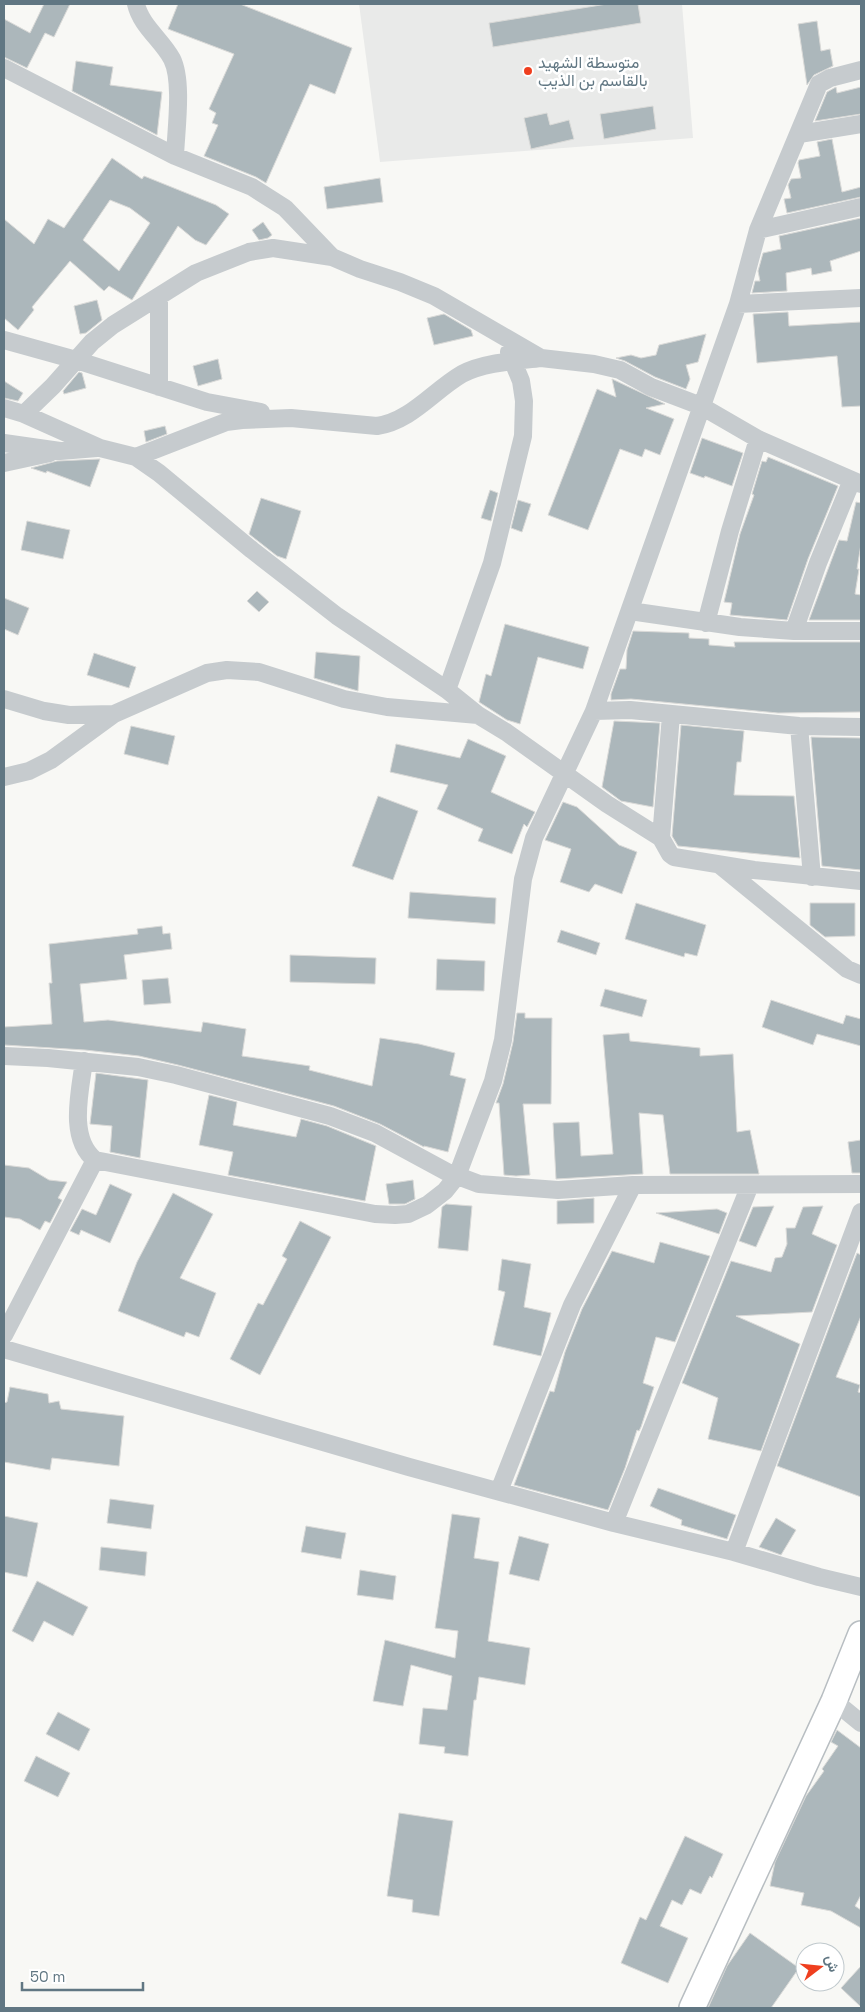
<svg xmlns="http://www.w3.org/2000/svg" width="865" height="2012" viewBox="0 0 865 2012" font-family="'Space Grotesk',Vazirmatn,sans-serif">
<style>
.built{fill:#e9eae9}
.building{fill:#acb7bb;stroke:#dadad8;fill-rule:evenodd}
.lines{fill:none;stroke-linecap:round;stroke-linejoin:round}
.secondary-casing{stroke:#b8bec2;stroke-width:28}
.street{stroke:#c6cbce;stroke-width:18}
.secondary{stroke:#fff;stroke-width:25}
.poi-dot{fill:#ef3f1f;stroke:#fff;stroke-width:2}
.labels{text-anchor:middle;dominant-baseline:central;stroke-width:5;stroke-linejoin:round;paint-order:stroke}
.poi-label{font-size:16px;fill:#617783;stroke:#fff;text-anchor:start}
</style>
<rect width="100%" height="100%" fill="#f8f8f5"/>
<path class="built" d="M359,4H682L693,138L380,162Z"/>
<path class="building" d="M44,4H70L54,37L45,33L27,68L4,57V19L30,33Z
M178,4H240L352,48L335,94L310,84L266,183L256,177L204,156L218,125L212,123L216,113L209,109L234,54L168,29Z
M607,4H638L641,23L493,47L489,23Z
M817,21L821,51L830,49L833,66L814,75L807,85L798,24Z
M76,61L113,67L110,85L162,92L157,135L72,91Z
M836,87L837,93L861,87V114L815,121L827,92Z
M653,106L656,129L604,139L600,114Z
M547,113L550,125L569,120L574,139L531,149L524,118Z
M832,139L842,192L861,187V197L787,213L784,199L791,198L788,185L791,179L801,178L798,163L799,160L820,156L817,142Z
M112,158L142,179L144,176L216,205L229,214L206,245L195,240L178,226L132,300L109,286L104,291L70,261L32,307L34,310L18,330L4,318V219L34,244L48,219L64,228ZM110,200L130,208L150,223L119,271L83,240Z
M380,178L383,202L327,209L324,187Z
M861,218V251L830,261L832,271L812,275L811,268L786,273L787,291L752,293L755,281H760L758,271L763,253L781,249L779,236Z
M263,222L272,235L268,238L259,240L252,230Z
M97,300L102,320L86,333L80,334L74,306Z
M788,312L789,326L861,322V406L842,407L837,356L757,363L753,314Z
M444,314L471,330L473,336L434,345L427,318Z
M706,334L698,362L686,365L690,379L686,389L655,377L625,361L616,358L631,355L641,358L656,355L659,345Z
M218,359L222,379L198,386L193,366Z
M79,372L82,373L86,388L64,394L63,391Z
M612,379L665,404L646,408L674,419L660,455L645,449L642,457L620,449L588,530L548,515L597,389L616,397Z
M4,381L23,393L18,401L4,398Z
M165,426L167,434L146,442L144,431Z
M702,438L743,453L732,486L705,476L704,478L690,473Z
M768,457L838,486L808,559L787,620L730,615L732,603L724,602L740,534L754,495L752,494L762,461L766,462Z
M100,459L90,487L47,471L46,473L31,468L57,461Z
M490,490L498,493L491,521L481,518Z
M261,498L301,511L286,559L277,556L249,534Z
M518,500L531,504L522,532L511,528Z
M856,502L861,503V544L857,569H859L855,594L861,595V620H809L839,540L847,541Z
M27,521L70,530L63,559L21,550Z
M257,591L269,602L259,612L247,601Z
M4,598L29,608L18,635L4,629Z
M505,624L589,647L583,669L538,657L520,724L507,720L479,702L486,674L491,676Z
M633,631L689,633V638L709,639V645L735,647L734,642H861V712L778,713L631,699L611,700V694L620,669H626L627,650Z
M316,652L360,656L358,691L314,678Z
M94,653L136,667L129,688L87,675Z
M614,721L660,723L653,807L621,801L602,787Z
M681,725L744,731L741,762H737L734,795L794,796L800,858L678,846L672,836Z
M131,726L175,736L168,765L124,754Z
M811,737L861,738V870L822,866Z
M468,739L506,756L491,792L535,812L527,827L524,824L512,854L478,841L483,829L437,809L448,785L390,772L396,744L460,758Z
M378,796L418,811L393,880L352,866Z
M563,802L577,807L619,845L637,852L622,894L595,884L589,892L560,882L571,849L545,840Z
M410,892L496,898L495,924L408,918Z
M636,903L706,925L697,956L685,953L684,957L625,939Z
M810,903H855V936L825,937L810,925Z
M162,926L163,934L170,933L172,949L124,955L127,979L80,984L84,1022L108,1020L201,1032L203,1022L246,1029L242,1056L310,1066L309,1070L372,1086L380,1038L419,1044L455,1053L450,1075L466,1079L448,1152L424,1146V1147L380,1124L334,1106L178,1065L139,1056L85,1050L4,1045V1027L52,1024L49,983H52L49,944L138,934L137,929Z
M561,930L600,943L596,955L557,942Z
M290,955L376,958L375,984L290,982Z
M437,959L485,961L484,991L436,990Z
M168,978L171,1003L144,1005L142,980Z
M605,989L647,1000L642,1017L600,1006Z
M771,1000L843,1024L846,1015L861,1019V1046L817,1034L813,1045L762,1027Z
M517,1013H525V1018H552L551,1104H523L530,1175L516,1176L504,1175L499,1103H496L503,1084L513,1042Z
M629,1033L630,1041L700,1048V1056L733,1054L737,1132L750,1130L759,1174H670L663,1115L639,1113L643,1174L556,1179L553,1123L579,1122L581,1156L613,1154L603,1035Z
M96,1073L148,1080L140,1158L110,1152L112,1126L90,1124Z
M209,1095L237,1102L233,1125L296,1137L301,1119L327,1126L376,1146L365,1201L228,1175L233,1152L199,1145Z
M861,1140V1173H852L848,1142Z
M4,1165L29,1168L49,1180L67,1182L58,1198L62,1200L50,1223L45,1221L40,1230L20,1219L4,1217Z
M413,1180L415,1199L405,1204H389L386,1184Z
M110,1184L132,1194L110,1243L81,1230L79,1235L70,1231L82,1209L96,1215Z
M173,1193L213,1214L180,1278L216,1293L199,1337L186,1332L184,1337L118,1311L137,1262Z
M594,1198V1223L557,1224V1201Z
M446,1204L472,1206L468,1251L438,1248L442,1207Z
M774,1206L756,1247L739,1241L753,1207Z
M823,1206L812,1234L837,1245L812,1312L736,1316L800,1344L761,1451L708,1439L718,1398L682,1383L731,1261L771,1272L775,1258L782,1257L787,1244L786,1228H795L803,1207Z
M717,1209L727,1213L719,1234L656,1213Z
M300,1221L331,1237L260,1375L230,1359L258,1303L263,1305L287,1259L282,1256Z
M660,1242L710,1256L675,1342L656,1337L643,1383L654,1387L641,1427L639,1431L637,1430L625,1468L608,1510L514,1485L550,1391L554,1392L565,1352L582,1309L612,1251L654,1263Z
M857,1253L861,1255V1316L836,1377L860,1385L858,1392L861,1393V1497L777,1466Z
M502,1259L531,1264L524,1307L551,1313L541,1356L493,1345L505,1292L498,1290Z
M10,1387L48,1394L49,1403L59,1401L61,1409L124,1416L119,1466L52,1458L50,1470L4,1462V1403L7,1402Z
M658,1488L736,1515L727,1539L681,1525L682,1520L650,1506Z
M110,1499L154,1505L151,1529L107,1523Z
M452,1514L480,1518L474,1558L499,1562L488,1641L530,1648L525,1685L479,1677L476,1700H474L468,1756L444,1753L445,1747L419,1744L423,1708L447,1710L452,1676L411,1665L403,1706L373,1701L385,1640L455,1658L458,1631L435,1628Z
M4,1516L38,1523L27,1577L4,1572Z
M776,1518L796,1530L781,1555L759,1547Z
M306,1526L346,1533L341,1559L301,1552Z
M519,1536L549,1544L539,1581L509,1574Z
M101,1547L147,1552L145,1576L99,1570Z
M360,1570L396,1576L393,1600L357,1595Z
M37,1581L88,1607L73,1636L44,1621L33,1642L12,1631Z
M58,1712L90,1729L79,1751L46,1734Z
M837,1730L861,1748V1895L855,1906L861,1910V1928L831,1911L801,1905L804,1893L770,1886L775,1862L806,1796L824,1771L822,1769L838,1746L831,1742Z
M36,1756L70,1773L58,1797L24,1781Z
M399,1813L453,1821L439,1916L412,1912L413,1900L387,1896Z
M685,1836L723,1854L712,1878L710,1876L701,1894L690,1889L682,1905L672,1900L660,1926L688,1938L668,1983L621,1963L640,1917L646,1920Z
M750,1933L799,1968L771,2008H708L727,1966Z
M861,1966V2007L841,1988Z"/>
<g class="lines">
<g class="secondary-casing">
<path id="secondary" d="M692,2008L834,1701L861,1634"/>
</g>
<path class="street" d="M136,4C141,26 162,40 172,59C183,81 176,130 175,156
M4,68L175,156L252,187L285,208L332,257L360,269L400,282L434,296L541,358L594,364L620,370L651,387L701,406L758,439L861,484
M799,134L861,124
M758,230L861,207
M738,304L861,298
M4,340L76,360L207,402L261,412
M159,387V296
M4,408L24,414L100,448L136,457L159,473L252,550L337,616L447,690L478,715L506,732L607,804L661,838L670,854L674,857L754,870L861,881
M24,414L53,386L92,342L113,325L196,273L249,252L273,248L332,257
M4,443L60,451L97,448
M136,457L226,422L242,420L291,418L377,426C411,421 433,391 462,374C485,362 516,361 541,358
M4,463L50,453
M630,611L740,627L794,631H861
M706,623L730,531L758,439
M794,631L818,563L852,480
M447,690L492,563L523,436L524,401L521,381L509,352
M4,699L44,711L69,715L114,714
M594,711L630,710L799,726L861,727
M799,726L812,877
M4,777L29,771L51,760L114,714L207,673L227,670L259,672L344,699L387,707L478,715
M661,838L671,715
M721,866L847,969L861,975
M4,1056L48,1058L138,1067L176,1075L330,1116L375,1133L447,1172L479,1184L558,1190L633,1185L861,1184
M84,1061C80,1092 68,1138 95,1160L375,1214L395,1215L408,1214L427,1205L445,1191L457,1176L493,1081L503,1040L523,879L534,838L594,711L738,304L758,230L819,84L830,78L861,70
M4,1335L95,1160
M4,1349L409,1467L614,1523L734,1552L819,1577L861,1587
M499,1491L572,1305L633,1185
M614,1523L750,1185
M734,1552L861,1212
M834,1701L861,1723"/>
<use href="#secondary" class="secondary"/>
</g>
<circle class="poi-dot" cx="528" cy="71" r="5"/>
<g class="labels">
<g class="poi-label">
<text x="538" y="62">متوسطة الشهيد<tspan x="538" dy="18">بالقاسم بن الذيب</tspan></text>
</g>
</g>
<rect width="865" height="2012" fill="none" stroke="#617783" stroke-width="10"/>
<g transform="translate(820 1967) rotate(74)"><circle r="24" fill="#ffffff" stroke="#c0c9cd"/>
<path d="M0-4L9 19L0 12L-9 19Z" fill="#ef3f1f"/>
<text y="-8" font-size="14" font-weight="bold" text-anchor="middle" fill="#617783">ش</text>
</g>
<path d="M22 1982v8h121v-8" fill="none" stroke="#617783" stroke-width="2.5"/>
<text x="30" y="1982" font-size="15" fill="#617783" stroke="#ffffff" stroke-width="4" paint-order="stroke">50 m</text>
</svg>
